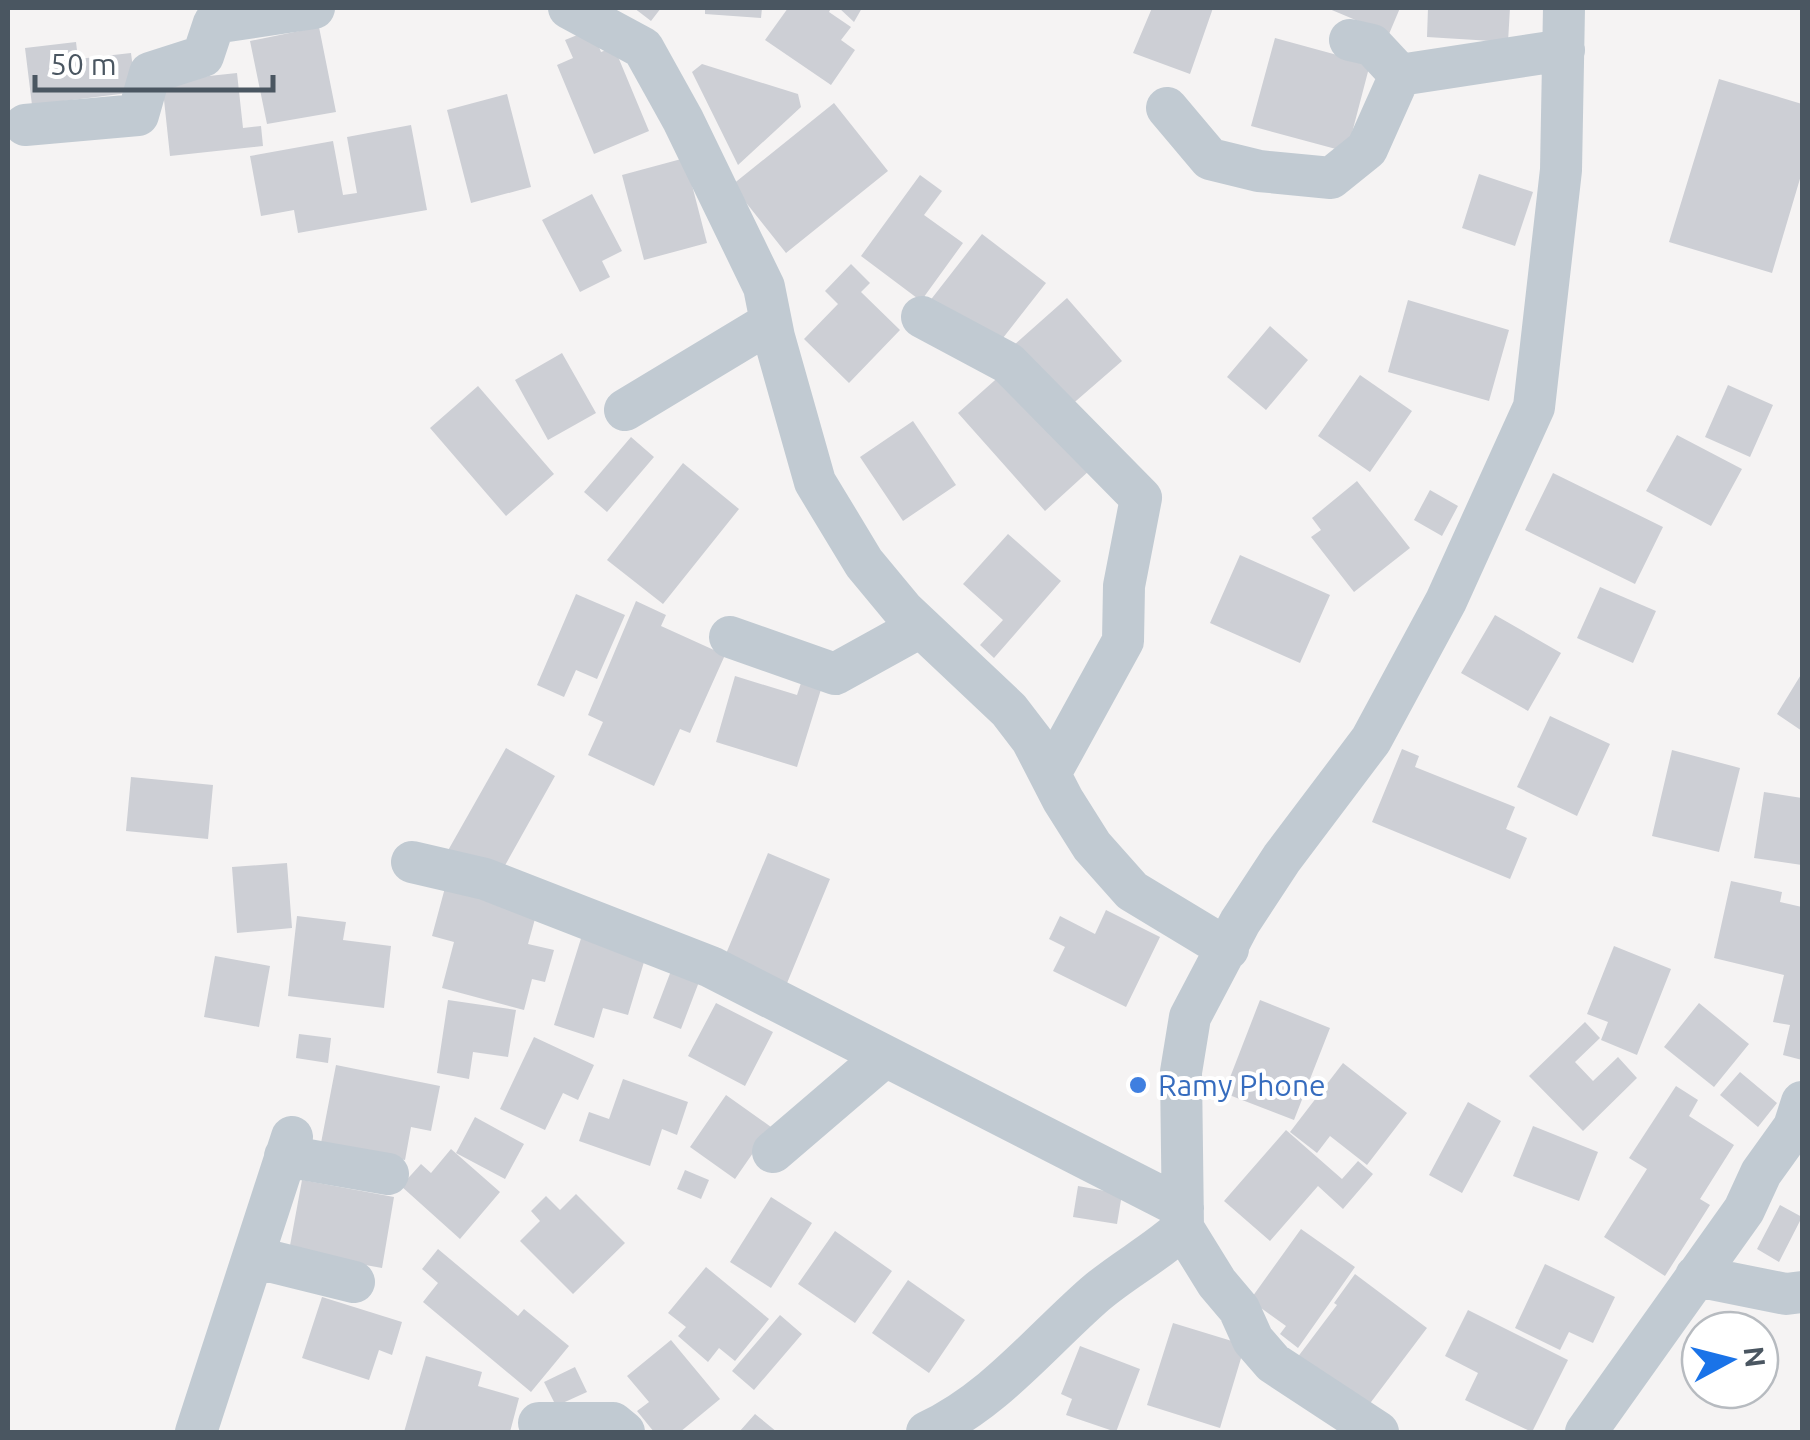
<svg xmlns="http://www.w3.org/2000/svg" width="1810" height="1440" viewBox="0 0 1810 1440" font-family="Ubuntu,sans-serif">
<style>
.building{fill:#cdcfd5}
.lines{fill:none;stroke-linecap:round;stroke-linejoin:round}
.minor{stroke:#c1cad2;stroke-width:42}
.shop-dot{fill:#3f7fe0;stroke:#fff;stroke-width:4}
.labels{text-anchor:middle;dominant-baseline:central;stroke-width:8;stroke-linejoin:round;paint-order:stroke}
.shop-label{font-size:30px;fill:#366cbe;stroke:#fff;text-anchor:start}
</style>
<rect width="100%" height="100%" fill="#f5f3f3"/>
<path class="building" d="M634,8H661L651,21Z
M705,8H762L761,18L705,14Z
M788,8H831L829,12L851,27L841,40L855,50L831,85L765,40Z
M839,8H862L854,22Z
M1152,8H1213L1190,74L1133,53Z
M1327,8H1400L1389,34Z
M1428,8H1510L1508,42L1427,37Z
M319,27L336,112L267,124L250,41Z
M592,29L601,52L614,47L649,131L594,154L557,65L573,58L565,40Z
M1275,38L1370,64L1347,152L1251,126Z
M76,42L78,59L131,53L136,92L32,105L25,48Z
M702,64L798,94L801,107L738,165L692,72Z
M237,73L243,128L261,126L263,146L170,156L162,81Z
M1719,79L1802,104V172L1772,273L1669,242Z
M507,94L531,187L471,203L447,110Z
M834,103L888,171L786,253L732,185Z
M411,125L427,210L298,233L294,210L261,216L250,156L333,141L343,195L357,193L347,137Z
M685,158L707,243L644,260L622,175Z
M1479,174L1533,192L1515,246L1462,228Z
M920,175L942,191L924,215L963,243L921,301L861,256Z
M592,194L622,251L602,261L610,277L580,292L542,220Z
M982,234L1046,283L992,352L929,302Z
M851,264L870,283L861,292L900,330L849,383L804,339L838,304L825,291Z
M1067,298L1122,361L1069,407L1014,345Z
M1408,300L1509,330L1489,401L1388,372Z
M1270,326L1308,360L1266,410L1227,377Z
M562,353L596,413L548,440L515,380Z
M1003,373L1090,470L1045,511L958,413Z
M1360,375L1412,411L1370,472L1318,436Z
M1728,385L1773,405L1750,457L1705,437Z
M478,386L554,474L506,516L430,428Z
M913,421L956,485L903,521L860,457Z
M1677,435L1742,469L1711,526L1646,491Z
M631,437L654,457L607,512L584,492Z
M683,463L739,509L663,604L607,560Z
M1553,473L1663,527L1635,584L1525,530Z
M1357,481L1410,548L1354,592L1311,537L1321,530L1312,518Z
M1430,490L1458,506L1442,536L1414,520Z
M1008,534L1061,581L994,658L980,645L1003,620L963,584Z
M1240,555L1330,595L1300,663L1210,623Z
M1600,587L1656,611L1633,663L1577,638Z
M576,594L625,615L597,679L576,670L564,697L537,685Z
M636,601L666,615L661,626L725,655L690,733L680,729L654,786L588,755L603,722L588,715Z
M1495,615L1561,653L1528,711L1461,673Z
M1802,673V731L1777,714Z
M735,676L797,695L803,677L823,683L797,767L716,742Z
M1550,716L1610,744L1577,816L1517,787Z
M506,748L555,776L503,869L446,854Z
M1402,749L1419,756L1415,767L1515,807L1506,829L1527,838L1510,879L1372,822Z
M1672,750L1740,768L1719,852L1652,836Z
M131,777L213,785L208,839L126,831Z
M1764,792L1802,798V865L1754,858Z
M768,853L830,879L785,988L723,961Z
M287,863L292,928L237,933L232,867Z
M1731,881L1782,892L1780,902L1802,907V1060L1783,1055L1790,1025L1773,1022L1784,975L1714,958Z
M446,884L538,908L528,944L554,950L545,982L532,979L524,1010L442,988L454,942L432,936Z
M1106,910L1160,937L1126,1007L1053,971L1065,947L1049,939L1060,916L1095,934Z
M297,916L346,922L343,940L391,946L384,1008L288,996Z
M583,932L647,952L628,1015L603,1008L594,1038L554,1025Z
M1614,946L1671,969L1637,1055L1601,1040L1608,1022L1587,1014Z
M215,956L270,966L259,1027L204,1017Z
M674,963L702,974L681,1029L653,1018Z
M448,1000L516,1010L508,1057L473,1052L469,1079L437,1073Z
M1260,1000L1330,1028L1294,1120L1224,1093Z
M716,1003L773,1032L745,1086L688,1056Z
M1699,1003L1749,1044L1714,1087L1664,1047Z
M1585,1022L1600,1038L1575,1062L1593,1081L1618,1057L1637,1078L1583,1131L1529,1076Z
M299,1034L331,1038L328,1063L296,1058Z
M534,1037L594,1065L578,1100L563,1093L545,1130L500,1109Z
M1343,1063L1407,1113L1367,1165L1330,1136L1317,1153L1290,1132Z
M336,1065L440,1086L431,1131L411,1127L405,1160L321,1143Z
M1740,1072L1777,1103L1758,1127L1720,1095Z
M623,1079L688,1102L677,1135L662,1129L650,1166L579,1141L589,1112L609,1119Z
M1676,1086L1698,1100L1689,1116L1734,1145L1700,1199L1710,1205L1665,1276L1604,1237L1647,1169L1629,1158Z
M726,1095L771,1127L735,1179L690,1147Z
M1468,1102L1501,1121L1462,1193L1429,1175Z
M475,1117L524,1144L505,1179L456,1153Z
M1533,1126L1598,1152L1579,1201L1513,1176Z
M1286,1130L1342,1179L1358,1161L1373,1174L1343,1209L1318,1186L1270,1241L1224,1201Z
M451,1149L500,1192L460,1239L401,1186L421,1164L431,1173Z
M685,1170L709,1180L701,1199L677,1189Z
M302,1180L394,1197L382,1268L289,1251Z
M1078,1186L1122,1194L1117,1224L1073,1217Z
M576,1194L625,1243L573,1294L520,1241L540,1221L531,1211L546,1196L560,1210Z
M771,1197L812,1223L771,1288L730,1262Z
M1780,1205L1802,1217L1779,1262L1757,1249Z
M1301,1229L1355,1267L1298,1348L1280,1334L1286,1326L1250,1300Z
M835,1231L892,1271L855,1323L798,1284Z
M438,1249L518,1316L524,1309L569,1346L531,1392L423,1302L438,1283L422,1269Z
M1545,1264L1615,1297L1593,1343L1569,1332L1560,1350L1515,1328Z
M706,1267L769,1319L735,1361L719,1348L708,1362L678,1336L686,1327L668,1313Z
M1355,1274L1427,1328L1365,1410L1297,1358L1337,1305L1334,1303Z
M908,1280L965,1320L929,1373L872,1333Z
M322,1297L402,1322L392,1355L379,1350L369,1380L302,1358Z
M1468,1310L1568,1360L1532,1432L1465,1400L1478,1373L1445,1356Z
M780,1315L802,1334L754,1390L732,1371Z
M1173,1323L1245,1345L1220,1428L1147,1405Z
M671,1340L720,1399L680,1432H654L637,1411L649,1402L627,1376Z
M1080,1346L1140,1369L1116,1432L1066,1415L1072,1399L1061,1394Z
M426,1356L482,1372L478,1386L519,1398L510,1432H404Z
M575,1367L587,1392L556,1406L544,1382Z
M755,1414L777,1432H739Z"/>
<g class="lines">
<path class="minor" d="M569,8L643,48L683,120L764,287L774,337L815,482L864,563L903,610L1009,710L1032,740L1063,800L1092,846L1132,891L1228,949
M1350,40L1372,45L1400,75
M1167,108L1210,159L1259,171L1331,178L1367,149L1400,75L1564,50
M25,125L138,115L150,73L203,56L214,23L314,8
M922,317L1008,363L1141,498L1124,586L1123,641L1051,772
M625,410L771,322
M730,637L835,674L920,627
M412,862L485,879L711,967L1183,1208
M773,1152L884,1057
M285,1156L388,1174
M253,1257L354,1282
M1696,1276L1786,1294L1802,1292
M539,1423H613L624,1432
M196,1432L292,1137
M927,1432C994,1401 1040,1342 1095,1294C1123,1270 1156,1253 1183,1228
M1378,1432L1273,1363L1253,1340L1239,1309L1217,1283L1183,1228L1181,1072L1190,1017L1240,922L1282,858L1371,740L1446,601L1534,407L1561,170L1564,8
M1586,1432L1744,1210L1761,1173L1794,1127L1802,1102"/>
</g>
<circle class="shop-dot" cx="1138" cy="1085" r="10"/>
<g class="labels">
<g class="shop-label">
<text x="1158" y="1085">Ramy Phone</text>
</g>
</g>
<rect width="1810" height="1440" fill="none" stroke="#4a5661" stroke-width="20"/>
<g transform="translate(1730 1360) rotate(83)"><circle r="48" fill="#ffffff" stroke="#b7bbc0" stroke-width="2.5"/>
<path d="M0-8L18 38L0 25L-18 38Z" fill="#1a73e8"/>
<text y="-15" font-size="28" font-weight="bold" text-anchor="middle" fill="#4a5661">N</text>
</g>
<path d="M35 75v15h238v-15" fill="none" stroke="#4a5661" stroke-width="5"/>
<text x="50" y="75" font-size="30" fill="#4a5661" stroke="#ffffff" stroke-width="8" paint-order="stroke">50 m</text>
</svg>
